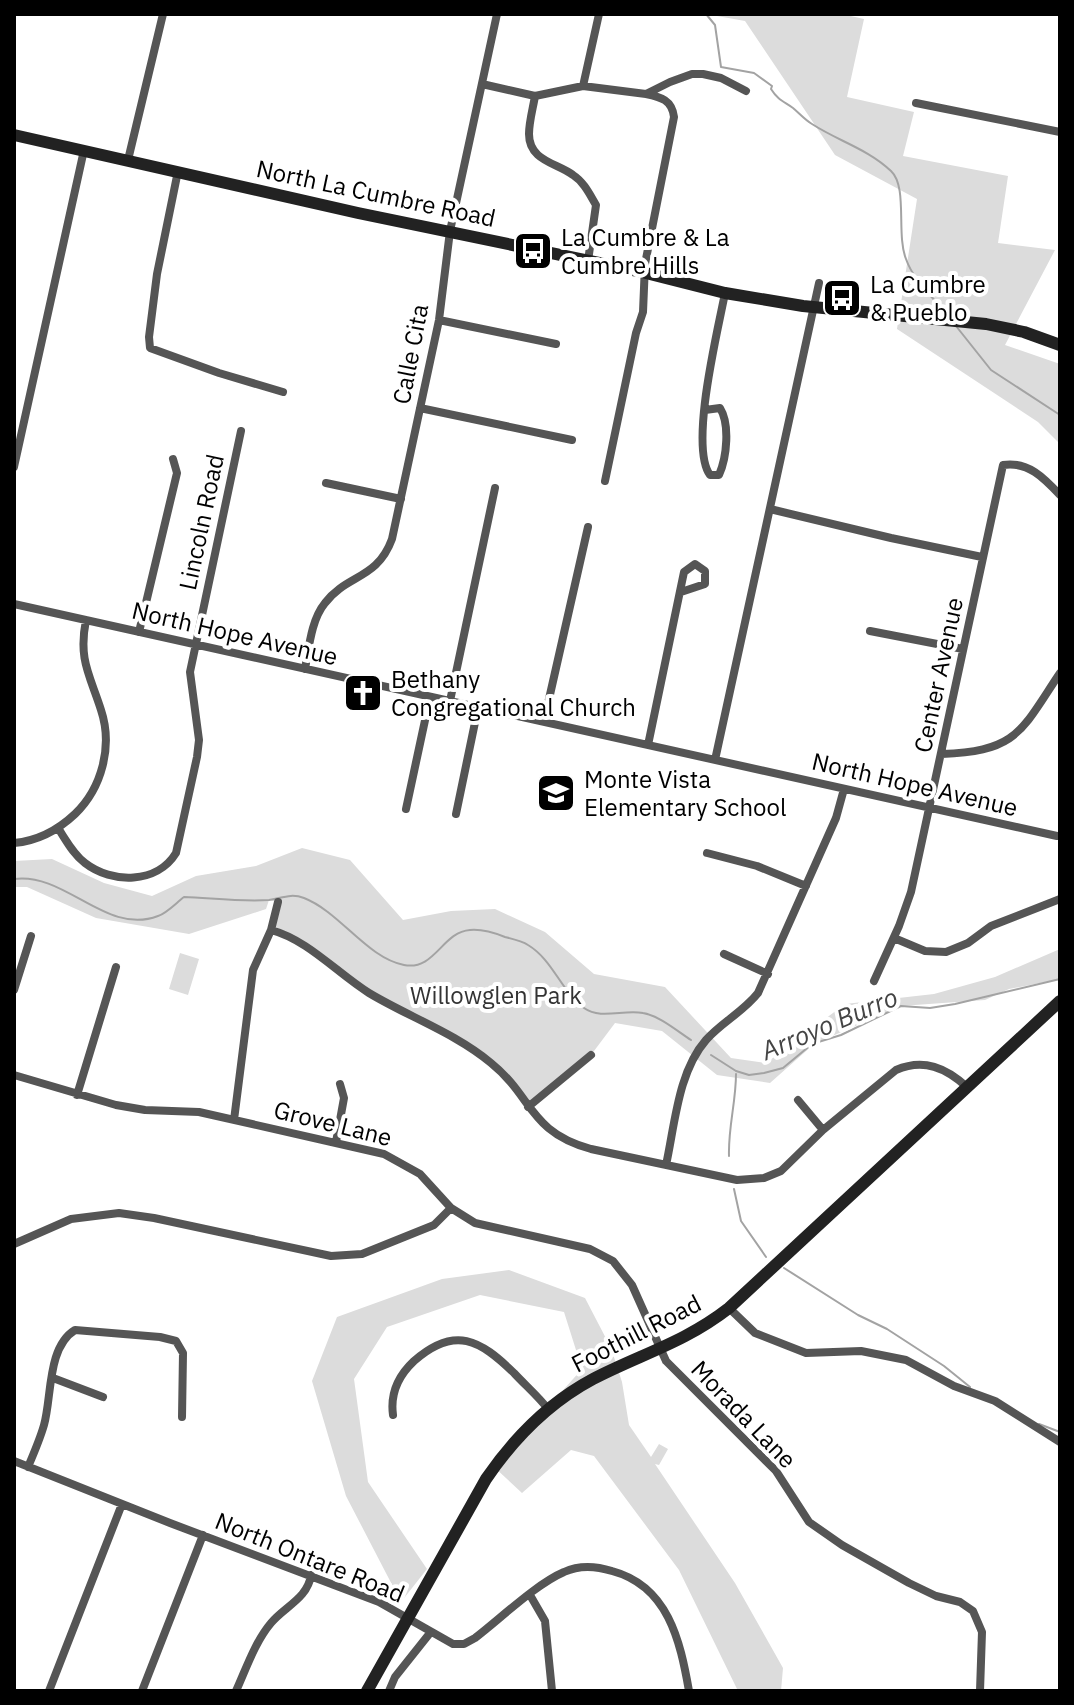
<svg xmlns="http://www.w3.org/2000/svg" width="1074" height="1705" viewBox="0 0 1074 1705" font-family="'IBM Plex Sans',sans-serif">
<style>
.green{fill:#dcdcdc}
.lines{fill:none;stroke-linecap:round;stroke-linejoin:round}
.stream{stroke:#a3a3a3;stroke-width:2}
.street{stroke:#555;stroke-width:8}
.secondary{stroke:#222;stroke-width:12}
.labels{text-anchor:middle;dominant-baseline:central;stroke-width:8;stroke-linejoin:round;paint-order:stroke}
.street-label{font-size:24px;fill:#000;stroke:#fff}
.poi-label{font-size:24px;fill:#000;stroke:#fff;text-anchor:start}
.park-label{font-size:24px;fill:#333;stroke:#fff}
.water-label{font-size:26px;font-style:italic;fill:#444;stroke:#fff}
</style>
<rect width="100%" height="100%" fill="#fff"/>
<path class="green" d="M706,14H842L864,19L847,97L914,112L903,156L1008,176L998,243L1055,250L1005,345L1060,364V444L1038,422L897,329L917,199L835,155L745,21Z
M302,848L350,860L403,920L451,911L495,909L545,932L594,974L665,987L731,1058L766,1063L845,1004L934,994L995,977L1060,949V979L1009,989L985,1000L901,1006L814,1044L770,1083L717,1075L662,1031L615,1023L591,1055L528,1107L489,1061L370,994L318,955L271,930L277,902L269,900L266,909L189,934L96,918L27,887H14V861L52,859L104,883L152,896L196,876L256,866Z
M180,953L199,959L188,995L169,989Z
M509,1270L585,1298L611,1348L622,1382L629,1425L651,1457L659,1444L668,1449L659,1465L655,1464L735,1583L783,1668L781,1691H738L679,1570L594,1456L571,1450L522,1493L494,1467L582,1369L564,1312L480,1295L387,1327L354,1379L368,1482L427,1569L401,1602L346,1496L312,1381L337,1317L442,1279Z"/>
<g class="lines">
<path class="stream" d="M706,14L715,25L721,67L754,73L772,86L771,89C778,100 783,101 793,108C799,113 805,120 812,124C838,141 868,149 891,171C908,187 896,234 906,259C913,279 929,293 942,309
M956,326L991,370L1060,415
M14,879C66,872 106,936 158,916C167,913 176,903 184,897C211,898 241,902 269,900C282,898 291,893 304,898C340,912 367,958 404,965C435,971 442,932 470,930C481,929 495,933 505,937C513,939 522,941 528,945C553,960 561,991 584,1008C601,1020 624,1009 643,1013C660,1016 677,1031 691,1040
M711,1055L736,1071L749,1075L764,1073L783,1068L812,1044L841,1035L901,1006L930,1008L955,1004L1060,979
M729,1156C728,1128 736,1102 736,1074
M734,1189L741,1221L766,1257
M784,1268L858,1315L887,1329L944,1366L970,1387
M1039,1424L1060,1432"/>
<path class="street" d="M482,84L535,96L583,86L646,94L670,82L692,74H703L721,78L746,91
M583,86L599,14
M535,96C533,108 529,122 529,134C529,161 557,163 573,175C584,182 590,195 596,205L588,261
M916,103L1060,132
M128,160L163,14
M178,171L157,274L149,337L150,348L219,373L283,392
M439,320L556,344
M420,408L572,440
M705,410L720,408C730,424 727,457 719,475H710C689,446 718,330 725,293
M14,467L84,150
M605,481L636,333L643,312L645,264L674,117C672,100 661,97 646,94
M326,483L401,499
M770,509L891,538L982,557
M14,604L1057,836
M870,631L963,649
M139,632L177,473L173,459
M305,669C309,648 311,620 325,603C347,574 377,580 392,539L439,320L450,231L497,14
M450,701L495,488
M544,721L588,527
M648,745L684,572L695,564L705,571V584L681,592
M942,754C1018,751 1021,731 1060,673
M715,760L819,283
M406,809L430,697
M456,814L478,708
M58,828C66,840 73,854 85,863C112,884 157,884 176,853L197,757L199,740L190,672L241,431
M14,843C37,841 58,830 75,814C102,788 113,746 101,710C90,675 78,660 86,620
M707,853L757,866L806,886
M271,930C308,940 337,973 369,993C409,1017 455,1033 491,1063C533,1097 529,1132 591,1149L737,1180L764,1178L781,1171L823,1130L896,1070C924,1058 946,1068 967,1087
M894,938L925,951L946,952L968,943L991,926L1060,899
M724,954L768,974
M874,981L899,926L911,892L1003,465C1028,461 1044,478 1060,495
M14,990L31,936
M14,1075L116,1105L145,1110L199,1112L384,1154L420,1174L451,1208L475,1223L590,1249L613,1261L632,1285L666,1361L776,1471L809,1522L842,1545L909,1583L936,1596L960,1602L973,1611L982,1632L980,1691
M77,1095L116,967
M798,1100L823,1130
M528,1107L591,1055
M234,1120L253,970L271,930L278,902
M336,1142L344,1098L340,1084
M666,1165C675,1124 678,1072 706,1040C722,1022 743,1012 758,993L836,818L844,789
M14,1244L71,1219L119,1213L154,1218L331,1256L362,1254L434,1225L451,1208
M729,1308L755,1333L806,1353L861,1351L906,1360L954,1386L995,1401L1060,1442
M53,1378L103,1397
M393,1415C390,1393 398,1376 414,1361C455,1325 480,1340 514,1373C525,1385 538,1396 548,1409
M14,1461L170,1523L379,1602L453,1644H464L475,1638C500,1619 536,1584 564,1572C579,1565 596,1566 612,1571C668,1586 680,1640 689,1691
M28,1467C34,1453 40,1439 44,1425C52,1397 47,1347 75,1330L160,1337L176,1341L183,1353L182,1417
M530,1595L545,1621L552,1691
M49,1691L122,1504
M142,1691L203,1535
M236,1691C246,1669 255,1642 271,1623C284,1607 308,1598 311,1575
M389,1691L395,1677L430,1633"/>
<path class="secondary" d="M14,135L358,213L638,271L725,293L803,306L986,324L1024,332L1060,345
M367,1691L486,1479C514,1438 548,1403 593,1379C641,1354 684,1343 729,1308L1060,1001"/>
</g>
<defs>
<g id="bus-square" transform="scale(2)"><rect x="-9" y="-9" width="18" height="18" rx="4" fill="#000" stroke="#fff"/><path d="M-5-6H5V4H4V6H2V4H-2V6H-4V4H-5ZM-3.5-4V0h7V-4ZM-3.5 1.2v1.5H-2V1.2ZM2 1.2v1.5H3.5V1.2Z" fill="#fff"/></g>
<g id="church-square" transform="scale(2)"><rect x="-9" y="-9" width="18" height="18" rx="4" fill="#000" stroke="#fff"/><path d="M-1.2-6h2.4v3.5h3.3v2.4h-3.3V6h-2.4V-.1h-3.3v-2.4h3.3Z" fill="#fff"/></g>
<g id="school-square" transform="scale(2)"><rect x="-9" y="-9" width="18" height="18" rx="4" fill="#000" stroke="#fff"/><path d="M0-5L7-2L0 1L-7-2ZM-4 1L0 2.5L4 1V4Q0 6-4 4Z" fill="#fff"/></g>
</defs>
<g fill-rule="evenodd">
<use href="#bus-square" x="533" y="251"/>
<use href="#bus-square" x="842" y="298"/>
<use href="#church-square" x="363" y="693"/>
<use href="#school-square" x="556" y="793"/>
</g>
<g class="labels">
<g class="street-label">
<text transform="translate(376 193) rotate(12)">North La Cumbre Road</text>
<text transform="translate(410 354) rotate(-79)">Calle Cita</text>
<text transform="translate(201 522) rotate(-78)">Lincoln Road</text>
<text transform="translate(235 633) rotate(13)">North Hope Avenue</text>
<text transform="translate(938 675) rotate(-78)">Center Avenue</text>
<text transform="translate(915 784) rotate(13)">North Hope Avenue</text>
<text transform="translate(333 1123) rotate(14)">Grove Lane</text>
<text transform="translate(636 1333) rotate(-27)">Foothill Road</text>
<text transform="translate(744 1414) rotate(46)">Morada Lane</text>
<text transform="translate(310 1557) rotate(22)">North Ontare Road</text>
</g>
<g class="poi-label">
<text x="561" y="237">La Cumbre &amp; La<tspan x="561" dy="28">Cumbre Hills</tspan></text>
<text x="870" y="284">La Cumbre<tspan x="870" dy="28">&amp; Pueblo</tspan></text>
<text x="391" y="679">Bethany<tspan x="391" dy="28">Congregational Church</tspan></text>
<text x="584" y="779">Monte Vista<tspan x="584" dy="28">Elementary School</tspan></text>
</g>
<g class="park-label">
<text x="496" y="995">Willowglen Park</text>
</g>
<g class="water-label">
<text transform="translate(829 1023) rotate(-23)">Arroyo Burro</text>
</g>
</g>
<rect width="1074" height="1705" fill="none" stroke="#000000" stroke-width="32"/>
</svg>
